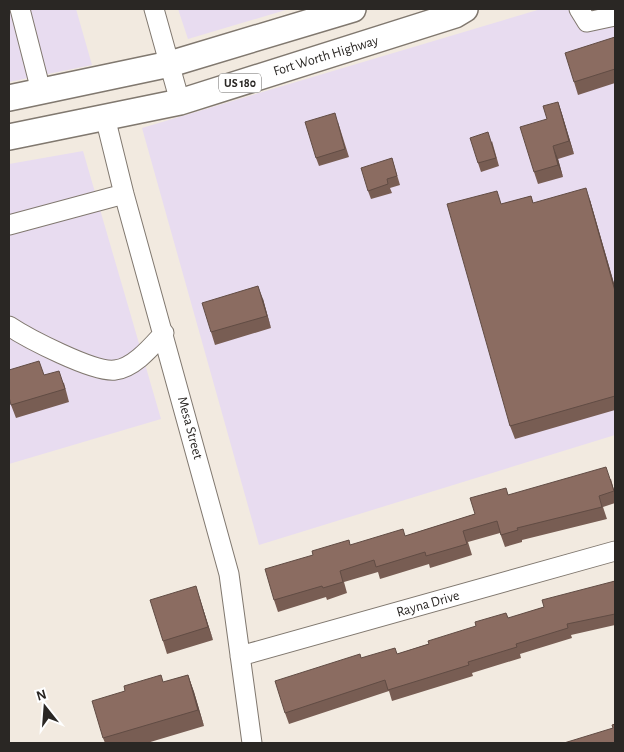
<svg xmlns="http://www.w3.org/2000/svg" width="624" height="752" viewBox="0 0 624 752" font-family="'Alegreya Sans',sans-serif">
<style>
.commercial{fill:#e8dcf0}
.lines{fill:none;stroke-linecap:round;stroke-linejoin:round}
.minor-casing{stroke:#80786f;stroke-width:21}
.major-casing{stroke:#80786f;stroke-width:28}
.minor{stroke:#fff;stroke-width:19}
.major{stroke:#fff;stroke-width:25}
.wall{fill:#785d53}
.shaded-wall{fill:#614c44}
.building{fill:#8b6c61;stroke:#614c44}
.labels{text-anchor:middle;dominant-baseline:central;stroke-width:4;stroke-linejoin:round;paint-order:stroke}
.shield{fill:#fff;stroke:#6a6866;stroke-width:1}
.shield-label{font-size:12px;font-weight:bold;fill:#2a2724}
.street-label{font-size:14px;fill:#2a2724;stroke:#fff}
</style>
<rect width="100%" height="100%" fill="#f2eae0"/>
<path class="commercial" d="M9,9H76L92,65L9,82Z
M178,9H289L188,39Z
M541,9H615V435L259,545L142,128Z
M83,151L161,419L9,464V164Z"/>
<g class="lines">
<g class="minor-casing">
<path id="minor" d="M20,9L41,91
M154,9L180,102
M579,9L587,22L615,16
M105,117L124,194L229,574L252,743
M9,225L124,194
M9,326C27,338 94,373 115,370C134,368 152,346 164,333
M240,656L615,551"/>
</g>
<g class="major-casing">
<path id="major" d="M9,98L170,64L353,9
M9,137L180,102L455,15L465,9"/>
</g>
<use href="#minor" class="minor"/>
<use href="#major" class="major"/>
</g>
<path class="wall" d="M615,37V83L578,95L574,82Z
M558,102L562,114L574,154L558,159L563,177L538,184L534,172L547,119Z
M338,122L349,157L319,166L316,158Z
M492,141L499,166L481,172L478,163Z
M392,158L400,185L390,188L392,193L371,199L368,191Z
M531,196L533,203L590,200L615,287V410L515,439L510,426L502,204Z
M263,299L271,328L215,345L211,332Z
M44,375L64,383L69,402L16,418L11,405Z
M611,479L615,494V503L603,507L607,519L522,540V542L505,547L500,533L468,542L472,555L430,568L429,564L380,579L378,572L344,582L347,593L327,600L326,597L278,612L274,600L350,545L405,536L475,514L508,495Z
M615,581V625L571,635L572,638L520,654L521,658L472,673L473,676L392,701L389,691L289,724L285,713L361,658L397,654L544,607Z
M200,599L213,640L167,654L163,641Z
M188,675L194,692L204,726L147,743H105L103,738L164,682Z"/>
<path class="shaded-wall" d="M558,102L562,114L574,154L569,141Z
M553,146L558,159L563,177L558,165Z
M586,188L590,200L615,287V291Z
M258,286L263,299L271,328L267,316Z
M196,586L200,599L213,640L208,627Z
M188,675L194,692L204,726L198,710Z"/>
<path class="building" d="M615,37V69L574,82L565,53Z
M558,102L569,141L553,146L558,165L534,172L520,127L547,119L543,106Z
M335,113L345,149L316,158L305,122Z
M488,132L496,158L478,163L470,138Z
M392,158L397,176L387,179L388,184L368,191L361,168Z
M586,188L615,291V396L510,426L447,204L497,191L501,204L531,196L533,203Z
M258,286L267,316L211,332L202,303Z
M39,361L44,375L59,371L65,389L11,405L9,397V370Z
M606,467L614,491L599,496L602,507L517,528L518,530L501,535L497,521L463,531L467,544L426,556L425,552L376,567L374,560L340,571L343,582L323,588L322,586L274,600L265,569L313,555L312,551L349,540L350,545L403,529L405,536L475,514L470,498L506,488L508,495Z
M615,581V614L567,624L568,628L516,644L517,647L468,662L469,665L388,690L385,680L285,713L275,681L360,654L361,658L395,648L397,654L429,644L428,641L476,626L475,622L506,613L508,618L544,607L542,600Z
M196,586L208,627L163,641L150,600Z
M161,675L163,682L188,675L198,710L103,738L92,701L125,691L124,686Z
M615,724V743H564L613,728L612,725Z"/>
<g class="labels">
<rect class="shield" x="219" y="73.5" width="42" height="19" rx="4"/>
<g class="shield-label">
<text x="240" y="83">US 180</text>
</g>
<g class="street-label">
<text transform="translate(326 56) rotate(-17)">Fort Worth Highway</text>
<text transform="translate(190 428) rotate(75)">Mesa Street</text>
<text transform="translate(428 604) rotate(-16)">Rayna Drive</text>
</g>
</g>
<rect width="624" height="752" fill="none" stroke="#2a2724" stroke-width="20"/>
<g transform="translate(45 707) rotate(343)" stroke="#ffffff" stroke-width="4" paint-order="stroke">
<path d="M0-4L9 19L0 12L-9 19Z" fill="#2a2724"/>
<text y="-8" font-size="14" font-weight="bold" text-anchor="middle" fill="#2a2724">N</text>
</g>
</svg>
